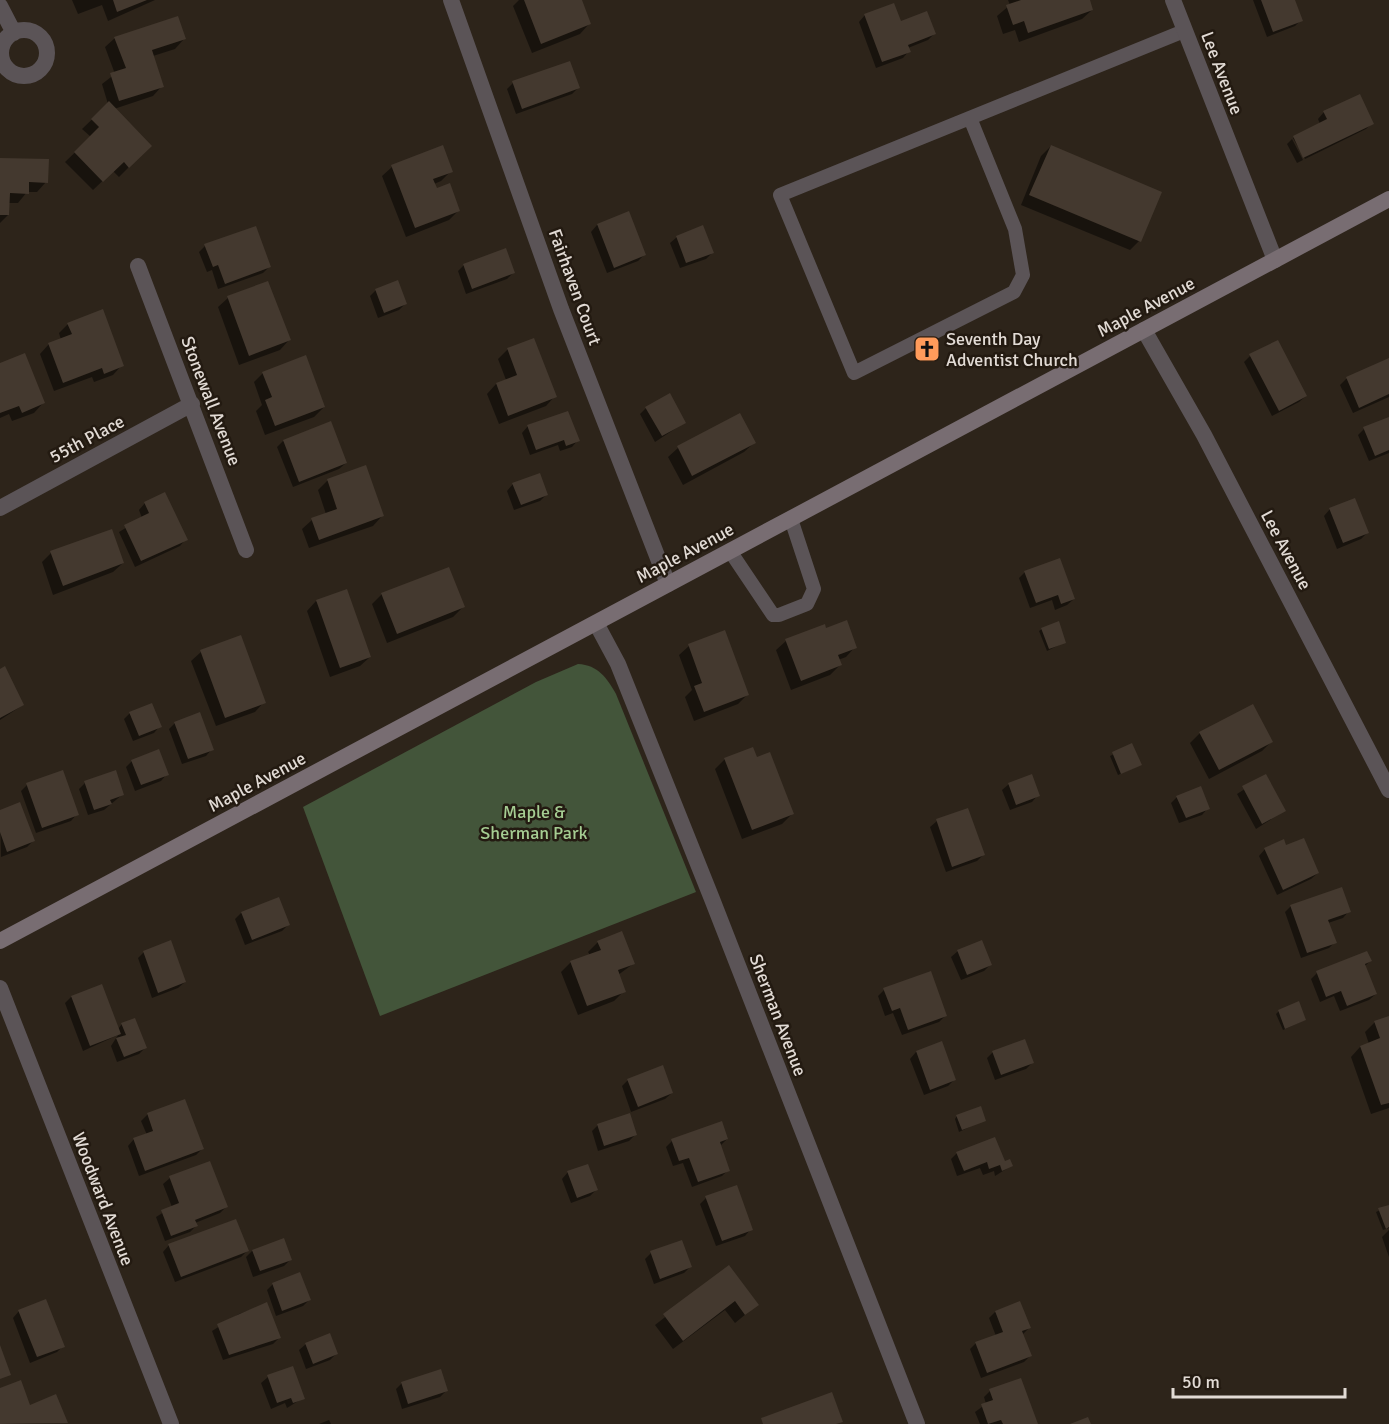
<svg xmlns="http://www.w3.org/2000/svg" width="1389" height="1424" viewBox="0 0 1389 1424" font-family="Signika,sans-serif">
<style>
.green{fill:#43553a}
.shadow{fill:#0007}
.building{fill:#44392f}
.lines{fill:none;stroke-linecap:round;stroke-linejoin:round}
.service{stroke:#5b5457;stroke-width:14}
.minor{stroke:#5b5457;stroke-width:16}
.secondary{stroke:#786d72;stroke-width:16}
.labels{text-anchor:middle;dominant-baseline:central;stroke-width:5;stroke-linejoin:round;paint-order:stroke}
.street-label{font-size:18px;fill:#e2dbd5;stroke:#231a11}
.poi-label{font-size:18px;fill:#e2dbd5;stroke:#231a11;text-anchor:start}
.park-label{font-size:18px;fill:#a5cd92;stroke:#231a11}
</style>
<rect width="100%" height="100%" fill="#2d241a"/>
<path class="green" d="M578,664C598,665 607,678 616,694L696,892L380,1016L303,807L536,682Z"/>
<path class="shadow" d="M72,0H155L108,21L102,5L78,14Z
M519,0H580L589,24L580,34L532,53L513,6Z
M1008,0H1088L1092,10L1082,19L1019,42L1015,30L1003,34L997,16L1010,5Z
M1253,0H1293L1301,20L1295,26L1267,37Z
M865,15L900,23L934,34L928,40L908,48L909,51L903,58L876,68L859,22Z
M115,38L184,39L175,49L153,56L162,86L153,96L114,109L150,146L119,177L113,171L93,190L65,162L91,137L82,129L108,104L102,84L115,74L105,47Z
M513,83L578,88L572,94L516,114L507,89Z
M1324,112L1372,123L1366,129L1305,159L1293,138L1320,124L1318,119Z
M1292,139L1303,160L1297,163L1287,144Z
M1051,146L1139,241L1130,250L1021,205L1041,156Z
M0,159L46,182L37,192H27L18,203H8V215L0,223Z
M392,167L451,171L441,181L434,184L436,190L459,210L449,220L406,237L382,176Z
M628,213L645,254L638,261L607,273L591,232L597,225Z
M677,237L712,253L706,259L680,268L670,243Z
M205,246L269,267L263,273L218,289L212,270L207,272L199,252Z
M464,265L513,273L507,279L466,294L458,271Z
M376,290L405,304L399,310L378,318L370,296Z
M228,298L289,340L280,350L239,365L218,307Z
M68,324L122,365L113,375L94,382L92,377L54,391L40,354L49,344L61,340L59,333Z
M508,349L555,396L546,406L499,424L487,394L496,384L506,380L498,359Z
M1250,356L1306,396L1299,402L1272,416L1244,362Z
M1389,359V397L1353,413L1340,385L1346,379Z
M0,364L43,403L34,413L12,421L9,414L0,418Z
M263,373L324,407L314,417L265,435L256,411L262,405L254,382Z
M646,408L684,423L655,442L640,414Z
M1389,418V453L1369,461L1358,435L1364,429Z
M528,426L578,440L572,447L560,451L558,445L530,455L522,433Z
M283,441L346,463L339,469L293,487L277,447Z
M754,443L744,452L683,485L668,457L678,448Z
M365,467L382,516L373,526L309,548L302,529L312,520L326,514L318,490L327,481Z
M513,484L546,495L540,501L514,510L507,491Z
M145,503L186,539L180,546L135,567L119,532L142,518L139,510Z
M1330,509L1367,533L1361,539L1337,549L1324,516Z
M51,553L123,563L113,572L53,595L42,562Z
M1025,572L1074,599L1067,605L1055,610L1052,600L1030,608L1019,578Z
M382,594L463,607L453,617L387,643L372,604Z
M316,601L370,657L360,666L330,677L307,611Z
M1042,629L1065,642L1047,651L1039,631Z
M724,632L748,694L738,704L694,721L685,697L692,690L679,655L689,646Z
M786,641L855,647L846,657L838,660L840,665L830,675L791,690L776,650Z
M201,652L264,702L255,712L216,726L191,661Z
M0,670L23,705L0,720Z
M130,713L160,726L154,733L133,741L124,719Z
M175,723L212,749L206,756L182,764L169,729Z
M1200,733L1271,742L1262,751L1209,779L1190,743Z
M1132,745L1140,765L1118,775L1110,756Z
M725,759L792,814L782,824L742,839L715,769Z
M132,761L167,774L161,781L135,791L126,767Z
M1265,776L1284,811L1256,829L1237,794Z
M85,783L123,794L104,810L88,815L79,789Z
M1009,784L1038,795L1032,802L1010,810L1002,790Z
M27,785L77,814L71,821L36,833L21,791Z
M1177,797L1208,808L1202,815L1179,823L1171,803Z
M0,812L33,841L27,847L1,857Z
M937,821L983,855L977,861L946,872L930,827Z
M1286,847L1318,873L1311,879L1277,895L1259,856L1265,849Z
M1291,906L1349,911L1343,918L1328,923L1335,942L1329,948L1301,958L1285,912Z
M241,913L288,925L282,931L245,945L235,919Z
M598,942L633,964L618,975L624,991L614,1001L578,1015L561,972L571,962L590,955L588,952Z
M958,951L990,965L984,971L961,980L951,957Z
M144,952L185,982L178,988L152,998L138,958Z
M1370,961L1365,966L1376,994L1369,1000L1340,1011L1334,996L1320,1002L1311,979L1317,973Z
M101,986L118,1029L122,1024L145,1048L139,1054L117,1062L111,1046L118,1035L83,1051L65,1003L71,997Z
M884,990L945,1016L939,1022L902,1035L893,1013L885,1016L878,996Z
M1279,1011L1305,1020L1283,1030L1276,1014Z
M1389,1017V1108L1371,1114L1351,1057L1360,1047L1369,1044L1365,1032L1375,1022Z
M941,1043L955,1079L948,1086L924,1095L910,1059L916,1052Z
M993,1052L1032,1063L1026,1069L995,1080L987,1058Z
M628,1080L672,1093L665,1099L631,1112L622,1086Z
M148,1114L202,1149L196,1155L139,1176L128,1146L134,1139L147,1135L141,1121Z
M957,1116L984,1120L959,1132L955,1119Z
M598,1125L635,1135L629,1141L598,1151L592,1131Z
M727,1139L720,1146L728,1170L722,1176L692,1187L683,1163L673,1166L666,1147L672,1141Z
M957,1153L1011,1166L995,1176L994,1171L983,1175L980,1168L957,1176L951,1159Z
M209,1163L226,1207L220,1213L195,1223L196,1226L190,1232L165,1241L156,1217L172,1207L163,1184L170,1178Z
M568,1172L596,1190L590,1196L571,1203L562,1179Z
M706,1198L751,1229L745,1236L716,1246L700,1204Z
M1389,1206V1228L1383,1230L1376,1212Z
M1389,1230V1257L1382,1237Z
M169,1245L247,1251L241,1257L175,1282L163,1252Z
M252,1251L291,1259L284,1266L253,1277L246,1257Z
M651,1253L690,1267L684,1273L654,1284L645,1259Z
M729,1267L757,1305L735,1323L725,1310L673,1349L655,1325Z
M273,1284L309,1300L303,1306L276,1316L267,1290Z
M266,1304L279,1338L273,1344L223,1360L212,1331L239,1314Z
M19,1311L63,1346L57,1352L30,1363L13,1318Z
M995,1312L1029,1328L1022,1335L1030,1356L1024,1362L981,1378L970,1349L976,1343L996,1336L989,1318Z
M306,1344L336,1354L330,1360L306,1369L299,1350Z
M292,1368L303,1398L287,1408L285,1403L271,1409L261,1383L268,1377Z
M402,1383L446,1391L440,1397L402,1409L396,1389Z
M0,1390L30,1407L66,1423L0,1424Z
M990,1391L1036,1424H980L975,1412L986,1404L984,1397Z
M329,1420L331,1424H319Z"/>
<path class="building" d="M113,0H147L117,12Z
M524,0H582L591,24L541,44Z
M1021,0H1090L1093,10L1028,33L1024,21L1013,25L1006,5Z
M1261,0H1295L1303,21L1273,32Z
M894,3L901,21L927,11L936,34L908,45L911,52L882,62L864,14Z
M178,16L186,39L152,50L164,87L119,101L110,73L126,68L114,37Z
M570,61L580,88L522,109L512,81Z
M1360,94L1374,124L1303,158L1293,136L1327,119L1323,111Z
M109,101L152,146L129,168L124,162L103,182L74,152L99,127L91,119Z
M443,145L453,172L433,179L437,188L450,183L460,211L415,228L391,165Z
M1051,145L1162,192L1141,242L1029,195Z
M0,158L49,159L48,183L29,182V194L10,193L9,215H0Z
M629,211L646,255L614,268L597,224Z
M703,225L714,253L686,263L676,236Z
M256,226L271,267L225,284L218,265L213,267L204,244Z
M506,248L515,273L472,289L463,264Z
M398,280L407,304L384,313L375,289Z
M268,281L291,340L249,356L227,296Z
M103,309L124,366L104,374L102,368L63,383L48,343L72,334L67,323Z
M534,338L557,397L508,416L496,383L517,375L507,348Z
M1278,340L1307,396L1279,411L1249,354Z
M25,353L45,403L22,413L19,406L0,413V363Z
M306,355L325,407L275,426L265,400L272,397L262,372Z
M1389,358V394L1359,408L1346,377Z
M670,393L686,423L662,436L645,407Z
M568,411L580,441L566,446L564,440L536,450L527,425Z
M740,413L756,443L692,476L677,446Z
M1389,417V450L1375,456L1363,427Z
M331,421L347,463L299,482L283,440Z
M366,465L384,516L319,540L311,518L337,509L327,479Z
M540,473L548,495L521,505L512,483Z
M165,492L188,540L141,561L124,525L149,513L144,502Z
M1355,498L1369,533L1343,543L1329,508Z
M112,529L124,563L63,586L50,551Z
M1060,558L1075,599L1061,604L1058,595L1036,603L1024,571Z
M449,567L465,607L397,634L381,593Z
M347,589L371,657L340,668L316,600Z
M847,620L857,648L838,655L842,665L801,681L785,639L825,624L826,628Z
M1059,621L1066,643L1049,649L1041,628Z
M725,630L749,695L704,712L694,686L702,683L688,644Z
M241,635L266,703L225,718L200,650Z
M5,666L24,705L0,718V669Z
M152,703L162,727L139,736L129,712Z
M1253,704L1273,742L1219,770L1199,732Z
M200,712L214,750L188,759L174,722Z
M1132,743L1142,765L1121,774L1112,752Z
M753,747L757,757L770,752L794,814L752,830L724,758Z
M159,749L169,775L141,785L131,760Z
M63,770L79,815L42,828L26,783Z
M116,770L124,795L110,800L112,804L94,810L84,781Z
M1032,774L1040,796L1016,805L1008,783Z
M1266,774L1286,811L1262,824L1242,786Z
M1201,786L1210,809L1186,818L1176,796Z
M20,802L35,841L7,852L0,832V810Z
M968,808L985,855L952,867L936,819Z
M1304,838L1319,873L1283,890L1264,848L1284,839L1286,845Z
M1342,887L1351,912L1328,920L1337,943L1307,953L1290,905Z
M279,897L290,925L252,940L241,912Z
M622,931L635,964L618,970L626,992L587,1006L570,961L601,950L597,941Z
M171,940L186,982L158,993L143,951Z
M982,940L992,965L967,975L957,950Z
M1367,951L1372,961L1365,964L1377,994L1347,1006L1341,991L1326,997L1316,971Z
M931,971L947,1016L908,1030L900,1008L892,1011L883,988Z
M102,984L121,1034L90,1046L71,996Z
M1299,1001L1306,1020L1285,1029L1278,1010Z
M1389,1016V1103L1381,1105L1360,1046L1380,1038L1374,1021Z
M135,1018L147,1048L124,1057L116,1038L126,1035L121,1023Z
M1025,1039L1034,1063L1001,1075L992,1051Z
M942,1041L956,1080L930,1090L916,1051Z
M663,1065L673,1093L638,1107L627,1079Z
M185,1099L204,1149L145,1171L133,1138L153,1131L147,1113Z
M981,1106L986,1121L962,1130L956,1115Z
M630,1113L637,1135L604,1146L597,1124Z
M722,1121L728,1139L720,1142L730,1171L698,1182L689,1158L679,1161L671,1139Z
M995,1137L1005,1161L1010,1159L1013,1166L1002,1171L1000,1165L989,1169L987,1162L964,1171L956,1152Z
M210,1161L228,1207L195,1220L198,1226L171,1236L161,1210L179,1203L169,1176Z
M588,1164L598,1190L577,1198L567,1171Z
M737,1185L753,1230L722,1241L705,1196Z
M1389,1205V1227L1386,1229L1378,1208Z
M236,1219L249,1251L181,1277L168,1244Z
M284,1238L292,1260L260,1271L252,1250Z
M682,1240L692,1267L660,1279L650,1251Z
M729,1265L759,1305L745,1315L735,1301L683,1341L663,1314Z
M300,1272L311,1300L282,1311L272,1283Z
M46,1299L65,1347L37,1357L18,1310Z
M1020,1301L1031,1328L1022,1331L1032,1356L987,1373L975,1342L1003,1332L995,1311Z
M267,1302L281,1338L229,1355L217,1324Z
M330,1333L338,1354L313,1364L305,1343Z
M0,1345L11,1375L0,1379Z
M293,1366L305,1399L293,1403L291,1398L277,1403L267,1375Z
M441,1369L448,1391L408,1404L401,1382Z
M1021,1378L1038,1424H1003L1001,1420L988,1424L981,1404L993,1400L989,1389Z
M21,1380L30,1405L56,1394L68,1423L0,1424V1388Z
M832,1392L843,1422L836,1424H763L761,1418Z
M1088,1417L1091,1424H1070Z"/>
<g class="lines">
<path class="service" d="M970,118L1015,229L1023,275L1014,292L854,373L780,195L1184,31
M730,551L773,615H779L807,604L814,589L791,519"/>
<path class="minor" d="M451,0L561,309L668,584
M1173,0L1275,260
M0,6L14,33
M1 53a23 23 0 1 1 46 0a23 23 0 1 1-46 0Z
M138,266L246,550
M1144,330L1204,435L1389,790
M0,508L192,404
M596,623L618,664L712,899L917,1424
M0,988L171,1424"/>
<path class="secondary" d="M0,941L1389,199"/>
</g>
<defs>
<g id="church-square" transform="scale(1.35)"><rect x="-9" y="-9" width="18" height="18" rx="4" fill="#ff9b5b" stroke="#231a11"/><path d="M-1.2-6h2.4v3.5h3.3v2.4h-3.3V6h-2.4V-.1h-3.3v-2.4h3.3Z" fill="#111"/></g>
</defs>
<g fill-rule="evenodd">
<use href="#church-square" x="927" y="349"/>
</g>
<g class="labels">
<g class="street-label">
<text transform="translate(1222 73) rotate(69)">Lee Avenue</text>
<text transform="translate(575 287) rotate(70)">Fairhaven Court</text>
<text transform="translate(1146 307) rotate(-28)">Maple Avenue</text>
<text transform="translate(211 401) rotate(69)">Stonewall Avenue</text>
<text transform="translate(87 439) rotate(-28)">55th Place</text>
<text transform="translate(1286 550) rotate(62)">Lee Avenue</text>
<text transform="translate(685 553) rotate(-28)">Maple Avenue</text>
<text transform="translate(257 782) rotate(-28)">Maple Avenue</text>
<text transform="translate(778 1015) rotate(69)">Sherman Avenue</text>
<text transform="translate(103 1199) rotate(69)">Woodward Avenue</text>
</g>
<g class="poi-label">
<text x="946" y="339">Seventh Day<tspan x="946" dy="21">Adventist Church</tspan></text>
</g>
<g class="park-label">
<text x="534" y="812">Maple &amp;<tspan x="534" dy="21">Sherman Park</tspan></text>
</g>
</g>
<path d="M1173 1388v9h172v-9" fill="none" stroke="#e2dbd5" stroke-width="3"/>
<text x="1182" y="1388" font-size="18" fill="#e2dbd5" stroke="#231a11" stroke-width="4.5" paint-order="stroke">50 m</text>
</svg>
